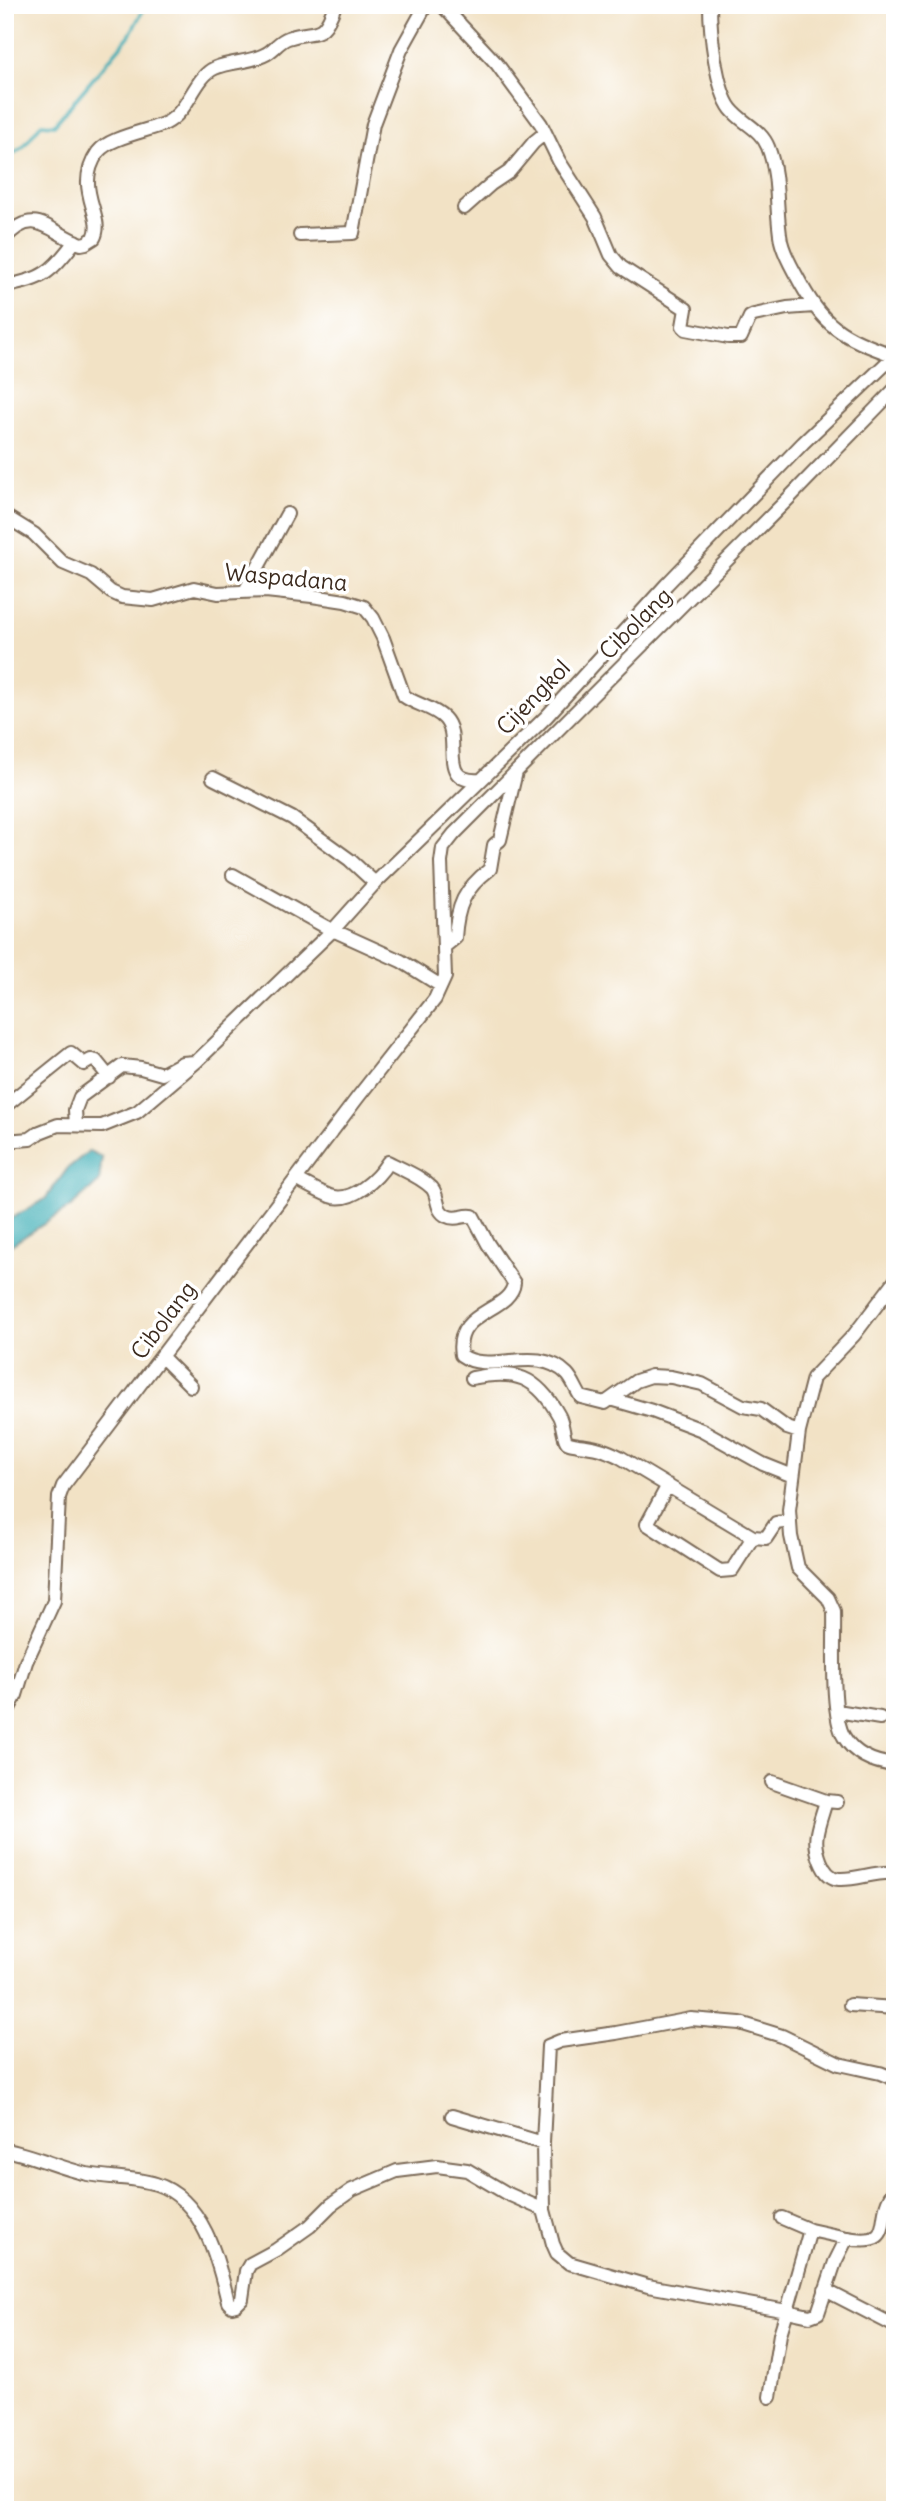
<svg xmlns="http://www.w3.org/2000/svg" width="900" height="2515" viewBox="0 0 900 2515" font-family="Delius,sans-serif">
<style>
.water{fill:#39abb3;stroke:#3a6a68;stroke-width:2}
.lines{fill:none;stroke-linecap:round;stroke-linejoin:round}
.stream{stroke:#39abb3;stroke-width:3.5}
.minor-casing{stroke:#7b6a58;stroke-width:16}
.minor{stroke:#fff;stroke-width:12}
.labels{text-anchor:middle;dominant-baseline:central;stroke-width:7;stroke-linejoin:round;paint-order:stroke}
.street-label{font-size:23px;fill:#3b2a1e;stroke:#fff}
</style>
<rect width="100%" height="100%" fill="#fff"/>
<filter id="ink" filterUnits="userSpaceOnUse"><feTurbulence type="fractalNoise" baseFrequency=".0143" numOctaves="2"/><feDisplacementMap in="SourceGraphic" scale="14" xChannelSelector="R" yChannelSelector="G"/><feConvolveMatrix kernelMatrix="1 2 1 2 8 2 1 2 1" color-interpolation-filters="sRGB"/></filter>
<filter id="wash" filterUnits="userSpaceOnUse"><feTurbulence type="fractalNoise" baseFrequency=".00686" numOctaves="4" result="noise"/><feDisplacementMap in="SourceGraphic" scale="28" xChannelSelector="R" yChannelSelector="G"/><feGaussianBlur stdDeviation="1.57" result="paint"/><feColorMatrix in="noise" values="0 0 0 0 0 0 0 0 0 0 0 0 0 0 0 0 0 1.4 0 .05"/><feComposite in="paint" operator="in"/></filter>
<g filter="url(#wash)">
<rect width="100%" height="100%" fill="#f2e2c5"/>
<path class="water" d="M89,1151L102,1157L99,1182L72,1206L5,1249V1222L45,1199L68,1168Z"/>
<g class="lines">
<path class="stream" d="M5,160L24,146L41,124L54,125L129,36L146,5"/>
</g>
</g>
<g filter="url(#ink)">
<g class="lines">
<g class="minor-casing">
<path id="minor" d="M442,5L497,64L541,124L559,161L595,217L611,255L621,267L686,309L683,326L686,329L728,337H741L750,317L754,315L787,308L814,306
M710,5C710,30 716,90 731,109C742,123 761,129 768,147C780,178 775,209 781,241C784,254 790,264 796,275C824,328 840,336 895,356
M464,208L491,184L509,172L534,142L545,133
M300,235L353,233L373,124L401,50L426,5
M5,238C35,205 49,232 81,244L86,243L94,238C106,215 72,190 98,152C109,137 149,131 166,123C189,112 194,77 215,68C231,61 250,63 266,54C274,50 279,41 288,38C317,28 322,42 335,5
M5,286C43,280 53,271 75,241
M5,516L34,534L63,563L91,575L111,592L122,597L153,600L194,588L218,593L266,591L312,596L345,601L364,607L373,618L383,638L404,696C416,705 433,707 444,718C464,738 435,784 481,780
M245,591L287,514
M213,778L292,818L350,860L375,883
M233,875L326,927L401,961L441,986
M445,946L455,938C457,906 464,889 490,869L494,845L500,840L516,772
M5,1106L71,1053L84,1064L91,1060L96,1061L109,1077
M76,1125L75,1110L80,1097L122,1066L141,1068L162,1074L182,1063L195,1062
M5,1141L30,1139L40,1132L58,1125L102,1126L137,1112L196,1062L333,930L375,883L546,717L667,584L803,443L895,355
M296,1179C307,1185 319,1192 330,1196C352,1204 378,1178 388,1162C403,1170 420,1176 432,1188C439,1196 435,1211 447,1216C456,1221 464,1214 473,1216L488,1244L514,1283C511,1312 453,1310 461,1355C490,1376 536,1343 567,1374C573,1380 576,1390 581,1397L605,1403L636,1381L651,1376L671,1377L702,1384L743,1406L761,1409L787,1428L799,1432
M895,1281L854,1335L813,1378L799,1432L789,1510L791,1536L798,1568L828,1598L834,1611C835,1640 830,1714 844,1737C855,1755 875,1763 895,1765
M162,1357L191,1386
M472,1378C515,1369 537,1376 559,1416C563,1423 563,1438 567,1442C570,1444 575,1444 578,1445C595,1447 604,1449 620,1457L753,1537L766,1538L776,1523L790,1521
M611,1399L652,1411L702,1430L763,1464L793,1476
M668,1485L647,1524L720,1571L732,1570L753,1537
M837,1711L880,1718
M5,1716L16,1695L26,1662L54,1601L59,1497L63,1486L358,1097L435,999L445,977L441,862L443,848L454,834L786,501L895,389
M772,1782L826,1801L837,1802
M826,1801C823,1812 819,1822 817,1833C814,1848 822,1878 839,1879C858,1880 875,1871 895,1873
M850,2005L895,2008
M452,2116L543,2143
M5,2150C34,2155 59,2168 87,2174C109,2178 134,2177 156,2184C203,2199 218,2259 228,2302L232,2306L236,2305L242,2299L246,2271L250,2264L276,2250L310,2226L331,2205L352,2190L397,2171L437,2166L467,2170L506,2193L544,2210
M782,2218L810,2230L847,2238
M810,2230L787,2311L648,2286L569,2263L557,2253L553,2244L544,2210L543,2143L548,2046L560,2041L616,2033L691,2019L740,2023L782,2036L839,2064L880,2073L895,2079
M825,2290L895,2326
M770,2397L780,2334L787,2311L810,2316L818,2313L835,2262L847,2238C900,2247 872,2217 895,2190"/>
</g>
<use href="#minor" class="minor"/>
</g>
</g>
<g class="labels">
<g class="street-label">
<text transform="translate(286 577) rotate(5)">Waspadana</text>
<text transform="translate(635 623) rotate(-45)">Cibolang</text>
<text transform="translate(533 697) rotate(-46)">Cijengkol</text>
<text transform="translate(163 1320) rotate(-53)">Cibolang</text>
</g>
</g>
<rect width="900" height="2515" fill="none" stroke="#fff" stroke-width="28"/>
</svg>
